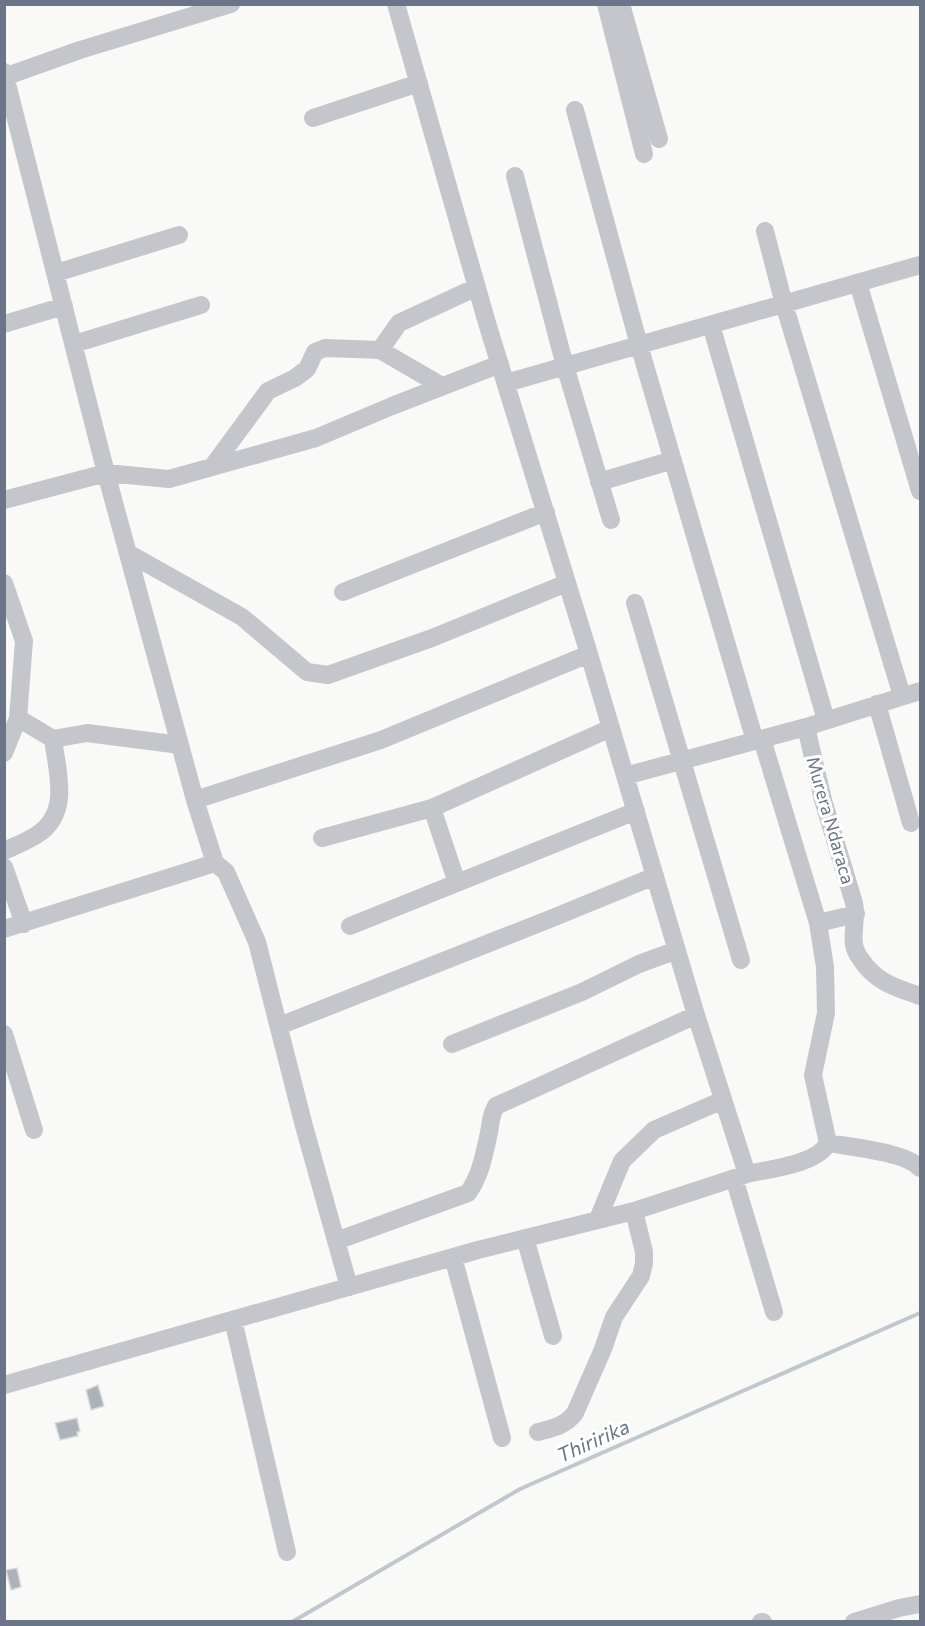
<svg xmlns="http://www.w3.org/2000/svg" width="925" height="1626" viewBox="0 0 925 1626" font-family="Commissioner,sans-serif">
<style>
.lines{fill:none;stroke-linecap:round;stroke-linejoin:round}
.stream{stroke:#c0c7ce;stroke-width:4}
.building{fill:#acb2ba;stroke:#dbdcda;stroke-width:1.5}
.minor{stroke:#c4c6cb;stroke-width:18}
.labels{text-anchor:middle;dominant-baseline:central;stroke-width:6;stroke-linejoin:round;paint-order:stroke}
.street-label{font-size:18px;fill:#6a7588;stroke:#fff}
.water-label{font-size:20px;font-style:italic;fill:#667682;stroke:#fff}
</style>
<rect width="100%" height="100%" fill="#f9faf8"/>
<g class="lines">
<path class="stream" d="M292,1622L520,1489L920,1313"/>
</g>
<path class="building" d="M98,1385L104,1406L91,1410L86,1390Z
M77,1418L80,1432H77L78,1436L60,1440L55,1423Z
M17,1568L21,1587L11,1590L6,1570Z"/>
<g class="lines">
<path class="minor" d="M606,4L644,154
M621,4L659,139
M4,72L106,473L195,800L215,863L4,929
M4,77L80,50L231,4
M575,110L639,345L755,741
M313,118L419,83
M515,176L565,366L611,520
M765,231L784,304L902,696
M56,273L179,235
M858,283L920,491
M4,324L64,306
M711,325L826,720
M74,344L201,305
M506,383L920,265
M442,386L380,350L399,323L477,287
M212,467L268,391L295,378L307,369L315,352L325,348L380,350
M599,482L673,460
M4,500L106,473L169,479L316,438L392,406L500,364
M128,553L242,617L307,672L328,675L432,638L567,583
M4,583L24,641L18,718L4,753
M343,592L546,512
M635,603L741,960
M920,691L806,727L823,800L854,903C857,917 852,931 854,944C855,951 858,956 862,961C876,982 897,988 920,996
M877,704L911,823
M18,718L53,739L87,733L180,745
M762,739L818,923L856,914
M625,776L806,727
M195,800L381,740L589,654
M432,808L457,883
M322,838L432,808L611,728
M4,851C15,846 28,841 38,834C71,812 57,771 53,739
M215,863L226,872L257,942L304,1126L349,1287
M4,867L24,924
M350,926L636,811
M279,1026L550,919L655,876
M4,1034L34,1130
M452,1044L582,992L639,964L677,950
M828,1143C851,1147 905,1152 920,1168
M747,1174C769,1169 818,1164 828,1143L813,1075L826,1013L825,967L818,923
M734,1178L774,1312
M598,1219L622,1161L654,1130L723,1100
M525,1238L553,1336
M336,1241L468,1193C481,1175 484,1154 489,1133C491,1122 490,1117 496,1106L696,1015
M453,1257L502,1438
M233,1320L287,1552
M4,1385L478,1250L634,1211L747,1174L696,1015L589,654L487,323L396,4
M538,1432C553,1428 565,1426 575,1413L603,1349L614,1317L641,1276L644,1263V1252L634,1211
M761,1622H763
M854,1622L899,1608L920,1604"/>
</g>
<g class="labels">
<g class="street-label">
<text transform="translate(831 820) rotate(74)">Murera Ndaraca</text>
</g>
<g class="water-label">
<text transform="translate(593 1440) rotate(-24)">Thiririka</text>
</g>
</g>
<rect width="925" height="1626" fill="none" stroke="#6a7588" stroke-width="12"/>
</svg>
